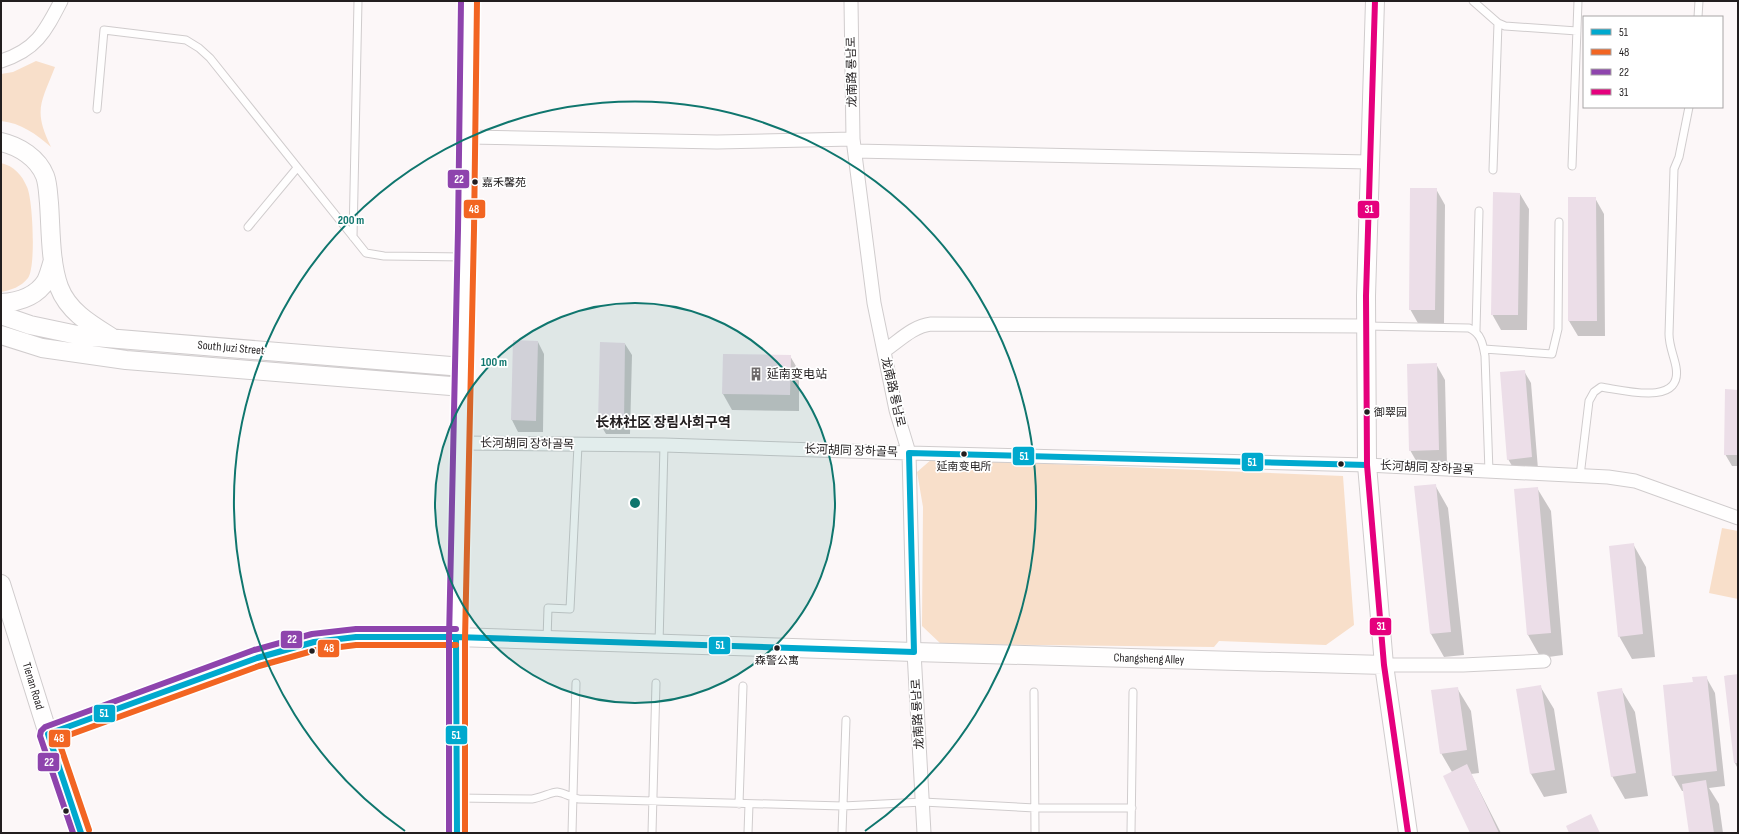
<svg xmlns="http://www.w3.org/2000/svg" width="1739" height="834" viewBox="0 0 1739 834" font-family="'Sofia Sans Condensed','Noto Sans SC','Noto Sans KR',sans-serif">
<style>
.green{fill:#f8dfca}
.shadow{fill:#0003}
.building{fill:#ecdee8}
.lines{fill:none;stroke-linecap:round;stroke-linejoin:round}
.lane-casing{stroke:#d0cccd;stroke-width:9}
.street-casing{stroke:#d0cccd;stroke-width:15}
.secondary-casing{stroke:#d0cccd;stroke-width:20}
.lane{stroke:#fffefe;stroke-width:7}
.street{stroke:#fffefe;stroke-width:13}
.secondary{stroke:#fffefe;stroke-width:18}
.bus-1-casing{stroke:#fff;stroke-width:9}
.bus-2-casing{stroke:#fff;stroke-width:9}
.bus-3-casing{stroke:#fff;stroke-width:9}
.bus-4-casing{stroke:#fff;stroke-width:9}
.bus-1{stroke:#00a9ce;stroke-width:6}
.bus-2{stroke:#f26522;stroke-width:6}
.bus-3{stroke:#8e44ad;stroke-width:6}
.bus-4{stroke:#e5007d;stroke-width:6}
.ring{fill:none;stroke:#0f766e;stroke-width:2}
.bus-dot{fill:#221e1f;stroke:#fff;stroke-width:1.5}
.labels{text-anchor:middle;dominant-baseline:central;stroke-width:3.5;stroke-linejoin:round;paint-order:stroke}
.bus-label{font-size:11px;fill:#221e1f;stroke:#fff;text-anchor:start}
.street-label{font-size:12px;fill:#221e1f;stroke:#fff}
.poi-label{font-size:12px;fill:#221e1f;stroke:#fff;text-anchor:start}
.quarter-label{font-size:14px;font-weight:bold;fill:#221e1f;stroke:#fff}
.centre{fill:#0f766e;stroke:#fff;stroke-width:2}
.ring-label{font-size:12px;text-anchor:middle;font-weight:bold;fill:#0f766e;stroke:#fff;stroke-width:3.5;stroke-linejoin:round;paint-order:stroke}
.line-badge{stroke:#fff;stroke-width:1.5}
.badge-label{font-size:11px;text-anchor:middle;font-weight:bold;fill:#fff}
</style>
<rect width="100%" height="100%" fill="#fcf7f8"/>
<path class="green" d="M36,61L55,67C41,103 33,110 51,147C36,134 21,123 1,121V74L13,72Z
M1,163C14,166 22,175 27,187C33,199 36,268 28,278C21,287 11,290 1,292Z
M932,459L1343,476L1354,625L1326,645L1219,641L1214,647L941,644L922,626L923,507L917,472Z
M1722,528L1738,531V599L1709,593Z"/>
<path class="shadow" d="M1436,189L1445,205L1444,325H1419L1410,309Z
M1520,194L1529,209L1527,330H1501L1492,314Z
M1595,198L1604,214L1605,336H1578L1569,321Z
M538,342L544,354L543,432H518L512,420Z
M625,344L632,355L630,434H606L599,422Z
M724,355L790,356L799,371V411L732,410L723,394Z
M1436,364L1445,380L1447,465L1419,466L1410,450Z
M1524,371L1531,383L1538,469L1515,471L1508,459Z
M1738,391V466H1732L1725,454Z
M1435,485L1448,508L1464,655L1444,657L1431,634Z
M1537,488L1551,511L1563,655L1541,658L1528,635Z
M1633,544L1646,567L1655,657L1632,659L1619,636Z
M1738,675V769L1735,763L1725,676Z
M1706,677L1715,693L1725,786L1709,788L1719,804L1723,833H1690L1684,791H1682L1673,775L1694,683Z
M1540,686L1554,709L1567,793L1544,797L1531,774Z
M1457,688L1471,711L1479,773L1471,774L1501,833H1471L1452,772L1441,753Z
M1621,689L1635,712L1648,796L1625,799L1612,776Z"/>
<path class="building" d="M1410,188H1437L1435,310H1409Z
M1493,192L1520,193L1518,315H1491Z
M1568,197H1596L1597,321H1568Z
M513,340L538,341L536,421L511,420Z
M600,342L625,343L624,423L598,422Z
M723,354L791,355L790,395L722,394Z
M1437,363L1439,450L1409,451L1407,364Z
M1525,370L1532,457L1507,460L1500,372Z
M1725,389L1738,390V455H1724Z
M1436,484L1451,632L1430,634L1414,486Z
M1538,487L1551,633L1527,635L1514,489Z
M1634,543L1643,634L1618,637L1609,546Z
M1738,674V763H1734L1724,676Z
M1707,676L1717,771L1672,776L1663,685L1693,682L1692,677Z
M1541,685L1555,770L1530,774L1516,689Z
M1458,687L1467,750L1440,754L1431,690Z
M1622,688L1636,773L1611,777L1597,692Z
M1467,764L1499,833H1470L1443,776Z
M1706,780L1714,833H1689L1682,784Z
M1591,814L1600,833H1569L1566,826Z"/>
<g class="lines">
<g class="lane-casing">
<path id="lane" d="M1473,1L1498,23L1505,26L1577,31
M1698,17L1699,1
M97,109L104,30L186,40L199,48L210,58L366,253L384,256L466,257
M1572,166L1578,1
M1493,170L1498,23
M248,227L297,168
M353,237L358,1
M1366,326L1469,328C1481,333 1483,344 1485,356L1489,472
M1476,331L1479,211
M1484,349L1552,354L1558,329L1559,222
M1580,476L1589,401L1594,392L1601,387C1623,390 1683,407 1676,367C1674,356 1669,346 1669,334L1674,169L1679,157L1689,107
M547,640L548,608L570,609L578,445
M659,644L664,445
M1034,692L1035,833
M458,798L532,799C540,798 552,792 557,792C565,793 572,798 579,799L843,806L923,802L1035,808H1132
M739,804L743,686
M572,833L576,683
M652,833L656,683
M748,833L749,804
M842,833L846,720
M1131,833L1133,692"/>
</g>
<g class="street-casing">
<path id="street" d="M851,1L853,139L874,303L896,410L909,453L914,652L924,833
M1,61C36,50 45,32 61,1
M469,137L717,142L853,139
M855,151L1369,162
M884,351C899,341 913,326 931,324L1366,326
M461,443L664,445L909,453L1367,465L1608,477L1635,481L1738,518
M1384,665H1463L1544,661"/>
</g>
<g class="secondary-casing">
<path id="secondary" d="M1375,1L1366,296L1367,465L1384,665L1408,833
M1,142C19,146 38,158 45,176C48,184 48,194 49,203C51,230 50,262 59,287C68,311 90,324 111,337
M1,303C18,302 36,297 46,281C49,275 51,267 53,260
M1,315L30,325L82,336L463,367
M1,335L42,348L126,360L463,387
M1,584L48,734L81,833
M48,734L257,658L314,642L356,637H456L914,652L1384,665
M457,833C460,759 455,685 457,611C461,408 469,205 469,1"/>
</g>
<use href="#lane" class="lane"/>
<use href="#street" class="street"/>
<use href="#secondary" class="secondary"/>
<g class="bus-1-casing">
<path id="bus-1" d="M909,453L1367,465
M909,453L914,652
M456,637L457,833
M81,833L48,734L257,658L314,642L356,637H456L914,652"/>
</g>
<g class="bus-2-casing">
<path id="bus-2" d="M89,830L58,739L259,666L316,650L356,645H456
M465,833V639L474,230L477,1"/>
</g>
<g class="bus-3-casing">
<path id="bus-3" d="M73,833L40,736L41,731L45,727L254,650L312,634L356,629H456
M449,833V639L458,230L461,1"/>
</g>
<g class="bus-4-casing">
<path id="bus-4" d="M1375,1L1366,296L1367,465L1384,665L1408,833"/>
</g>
<use href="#bus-1" class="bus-1"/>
<use href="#bus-2" class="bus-2"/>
<use href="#bus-3" class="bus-3"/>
<use href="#bus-4" class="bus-4"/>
</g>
<circle cx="635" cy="503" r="200" fill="#0f766e" fill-opacity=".12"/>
<g class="ring">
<circle cx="635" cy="503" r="200"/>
<path d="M405 831A401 401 0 1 1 865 831"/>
</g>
<defs>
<g id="building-bare" transform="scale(1.08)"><path d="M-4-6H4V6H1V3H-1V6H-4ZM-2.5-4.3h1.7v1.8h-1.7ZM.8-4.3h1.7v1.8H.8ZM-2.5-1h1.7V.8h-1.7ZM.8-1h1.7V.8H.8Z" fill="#6e6a6b" stroke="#fff" stroke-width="2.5" paint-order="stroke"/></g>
</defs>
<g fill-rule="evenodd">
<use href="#building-bare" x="756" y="374"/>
</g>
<g class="bus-dot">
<circle cx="475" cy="182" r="3.5"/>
<circle cx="1367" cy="412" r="3.5"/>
<circle cx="964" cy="454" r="3.5"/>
<circle cx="1341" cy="464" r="3.5"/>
<circle cx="777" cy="648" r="3.5"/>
<circle cx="312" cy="651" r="3.5"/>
<circle cx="66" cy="811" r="3.5"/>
</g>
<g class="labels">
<g class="bus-label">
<text x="482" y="182">嘉禾馨苑</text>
<text x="1374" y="412">御翠园</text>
<text x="964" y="466" text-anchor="middle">延南变电所</text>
<text x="777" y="660" text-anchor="middle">森警公寓</text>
</g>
<g class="street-label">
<text transform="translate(852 72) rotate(-91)">龙南路 룡남로</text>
<text transform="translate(231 348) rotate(5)">South Juzi Street</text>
<text transform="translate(893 392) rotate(77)">龙南路 룡남로</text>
<text transform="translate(527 444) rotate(1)">长河胡同 장하골목</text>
<text transform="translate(851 451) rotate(2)">长河胡同 장하골목</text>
<text transform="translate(1427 468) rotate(3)">长河胡同 장하골목</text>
<text transform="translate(1149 659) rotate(2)">Changsheng Alley</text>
<text transform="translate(33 686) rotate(73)">Tienan Road</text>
<text transform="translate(918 714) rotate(-93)">龙南路 룡남로</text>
</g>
<g class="poi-label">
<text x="767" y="374">延南变电站</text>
</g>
<g class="quarter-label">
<text x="663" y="422">长林社区 장림사회구역</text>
</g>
</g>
<circle cx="635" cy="503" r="6" class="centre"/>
<g class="ring-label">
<text x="351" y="224">200 m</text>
<text x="494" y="366">100 m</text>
</g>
<g class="line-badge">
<rect x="447" y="169" width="23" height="20" rx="4" fill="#8e44ad"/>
<rect x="463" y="199" width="23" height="20" rx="4" fill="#f26522"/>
<rect x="1357" y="200" width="23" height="19" rx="4" fill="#e5007d"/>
<rect x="1012" y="446" width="23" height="20" rx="4" fill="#00a9ce"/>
<rect x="1241" y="452" width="23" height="20" rx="4" fill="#00a9ce"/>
<rect x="1369" y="617" width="23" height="19" rx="4" fill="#e5007d"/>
<rect x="280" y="630" width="23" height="19" rx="4" fill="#8e44ad"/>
<rect x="708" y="636" width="23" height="19" rx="4" fill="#00a9ce"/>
<rect x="317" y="639" width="23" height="19" rx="4" fill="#f26522"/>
<rect x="93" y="704" width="23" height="19" rx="4" fill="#00a9ce"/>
<rect x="445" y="725" width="23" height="20" rx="4" fill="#00a9ce"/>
<rect x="48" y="729" width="23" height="19" rx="4" fill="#f26522"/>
<rect x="37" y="752" width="23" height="20" rx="4" fill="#8e44ad"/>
</g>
<g class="badge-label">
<text x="459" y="183">22</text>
<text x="474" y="213">48</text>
<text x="1369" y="213">31</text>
<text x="1024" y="460">51</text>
<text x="1252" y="466">51</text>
<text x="1381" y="630">31</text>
<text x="292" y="643">22</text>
<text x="720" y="649">51</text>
<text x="329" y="652">48</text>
<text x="104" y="717">51</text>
<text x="456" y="739">51</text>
<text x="59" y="742">48</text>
<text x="49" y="766">22</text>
</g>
<rect width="1739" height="834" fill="none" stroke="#221e1f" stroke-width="4"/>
<rect x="1583" y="16" width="140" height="92" fill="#ffffff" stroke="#a7a5a5"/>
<rect x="1591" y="29" width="20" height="6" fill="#00a9ce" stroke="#a7a5a5"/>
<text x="1619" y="36" font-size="12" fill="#221e1f">51</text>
<rect x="1591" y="49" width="20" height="6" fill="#f26522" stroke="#a7a5a5"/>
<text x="1619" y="56" font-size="12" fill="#221e1f">48</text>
<rect x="1591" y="69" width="20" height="6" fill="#8e44ad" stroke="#a7a5a5"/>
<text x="1619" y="76" font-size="12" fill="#221e1f">22</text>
<rect x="1591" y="89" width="20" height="6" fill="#e5007d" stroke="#a7a5a5"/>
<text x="1619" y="96" font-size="12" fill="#221e1f">31</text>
</svg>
